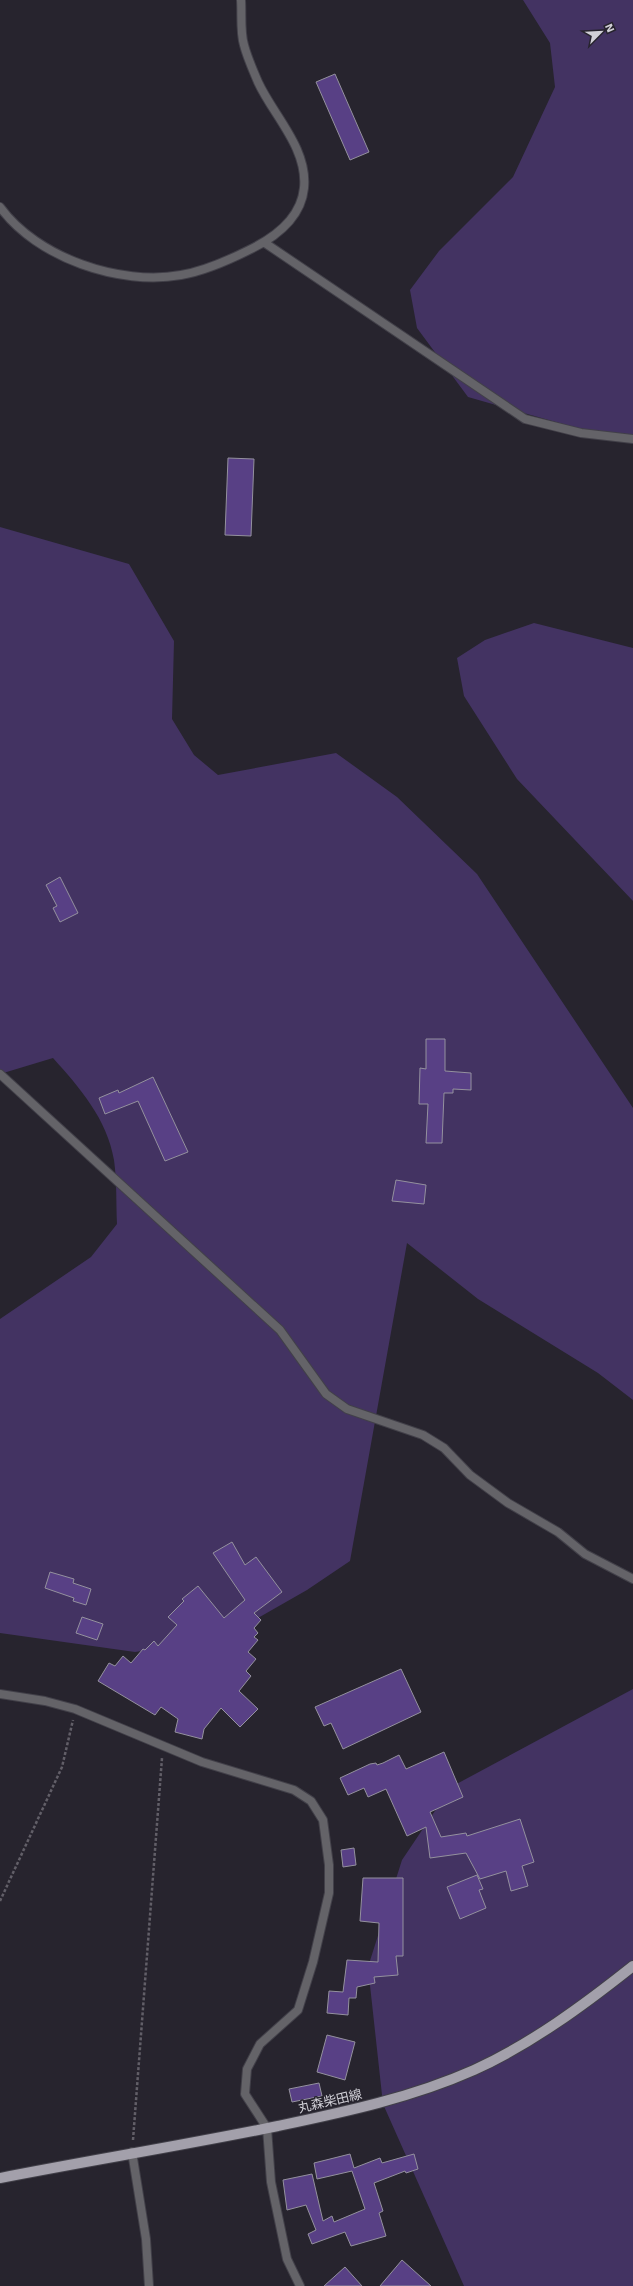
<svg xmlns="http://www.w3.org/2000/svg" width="633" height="2286" viewBox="0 0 633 2286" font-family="'Work Sans','Noto Sans JP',sans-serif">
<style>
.green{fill:#433362}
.building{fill:#584085;stroke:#94919e}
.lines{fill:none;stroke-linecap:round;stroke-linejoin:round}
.street-casing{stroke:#424049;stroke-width:10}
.primary-casing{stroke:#424049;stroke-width:12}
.path{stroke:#625f68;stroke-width:2.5;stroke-dasharray:3 2;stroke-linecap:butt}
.street{stroke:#646368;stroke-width:8}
.primary{stroke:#a3a0ab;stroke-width:10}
.labels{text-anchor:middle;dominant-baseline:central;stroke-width:3;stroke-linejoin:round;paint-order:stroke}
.street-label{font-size:13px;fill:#d1d0d7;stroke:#27242e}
</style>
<rect width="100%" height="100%" fill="#27242e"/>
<path class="green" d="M523,0H633V444L468,397L417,328L410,290L439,251L513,177L555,87L550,43Z
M0,527L129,564L174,641L172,719L194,755L218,775L336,753L397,797L477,874L633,1108V1400L598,1373L478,1299L407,1243L350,1561L307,1590L221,1639L135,1652L0,1633V1319L91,1257L117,1224C116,1203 117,1181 114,1160C107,1119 80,1088 53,1058L0,1074Z
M534,623L633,648V901L517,779L464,696L457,658L485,640Z
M633,1689V2286H464L383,2104L368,1967L402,1860L451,1787Z"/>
<path class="building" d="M335,74L369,152L350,160L316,82Z
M228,458L254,459L251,536L225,535Z
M60,877L78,913L60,922L53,908L57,906L46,885Z
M426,1039H445V1071L471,1073V1090L453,1089V1093H444L442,1143H426L428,1104H419L420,1068L426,1069Z
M153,1077L188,1152L165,1161L138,1101L105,1114L99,1098L118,1090L119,1093Z
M396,1180L426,1185L424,1204L392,1201Z
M232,1542L245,1565L256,1557L282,1592L254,1613L261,1620L254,1628L258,1633L254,1637L258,1640L248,1652L256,1659L246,1671L251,1676L239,1691L258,1709L240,1727L221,1708L204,1729L202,1739L175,1732L178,1719L161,1707L155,1715L98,1681L109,1663L115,1666L123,1656L131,1663L143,1649L145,1650L154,1641L158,1646L177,1625L168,1617L184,1601L182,1599L198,1586L224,1618L245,1600L213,1553Z
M50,1572L74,1579L73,1583L91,1589L86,1605L73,1601L74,1598L45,1588Z
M82,1617L103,1624L97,1640L76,1633Z
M401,1669L421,1712L343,1749L331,1723L324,1726L315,1707Z
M444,1752L463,1797L430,1812L441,1837L466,1833L467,1836L520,1819L534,1862L522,1866L528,1886L511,1891L506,1871L480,1879L466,1853L430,1858L426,1827L407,1836L386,1789L368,1797L364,1788L348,1795L340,1778L370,1764L376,1763L377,1765L383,1763L399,1755L406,1769Z
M354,1848L356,1865L343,1867L341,1850Z
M477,1875L483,1889L479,1890L486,1908L460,1919L447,1887Z
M363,1878H403V1956H396L398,1975L374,1977L375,1983L357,1987L356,1998H349L348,2015L327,2013L329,1991L343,1992L347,1960L378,1962L379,1923L360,1921Z
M327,2035L355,2042L345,2080L317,2072Z
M319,2083L322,2096L292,2102L289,2089Z
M350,2154L354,2168L380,2158L382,2163L414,2154L418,2169L406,2173L405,2171L374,2183L383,2211L379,2213L386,2236L351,2246L345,2232L312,2244L308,2234L316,2230L306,2205L287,2210L283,2180L312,2174L323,2221L332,2216L334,2222L365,2209L352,2171L317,2179L314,2163Z
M402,2260L431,2286H380Z
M345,2267L362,2286H324Z"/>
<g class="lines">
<g class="street-casing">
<path id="street" d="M0,207C37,258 120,286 181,275C205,271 227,261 249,250C274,238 301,218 304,188C308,148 273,115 258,82C253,70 247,57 244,45C240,32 242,14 241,0
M265,243L525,419L581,433L633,439
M0,1074L280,1330L326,1394L347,1409L423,1435L444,1448L470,1475L508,1503L558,1532L585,1554L633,1579
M0,1694L45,1701L75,1709L202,1762L294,1790L311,1801L323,1820L329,1865V1893L313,1962L298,2010L260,2044L247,2069L245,2094L267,2128L271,2182L287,2259L300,2286
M132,2152L146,2239L149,2286"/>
</g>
<g class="primary-casing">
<path id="primary" d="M0,2178C92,2160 185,2145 278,2126C344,2112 411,2098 474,2070C531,2044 584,2005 633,1966"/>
</g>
<path class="path" d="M0,1901L62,1767L73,1720
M133,2140L162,1758"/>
<use href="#street" class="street"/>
<use href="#primary" class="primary"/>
</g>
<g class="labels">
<g class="street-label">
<text transform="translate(330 2101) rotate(-13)">丸森柴田線</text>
</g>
</g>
<g transform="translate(601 32) rotate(66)" stroke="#27242e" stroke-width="3" paint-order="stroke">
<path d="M0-3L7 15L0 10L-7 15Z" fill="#d1d0d7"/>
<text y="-6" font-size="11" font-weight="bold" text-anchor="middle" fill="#d1d0d7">N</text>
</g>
</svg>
